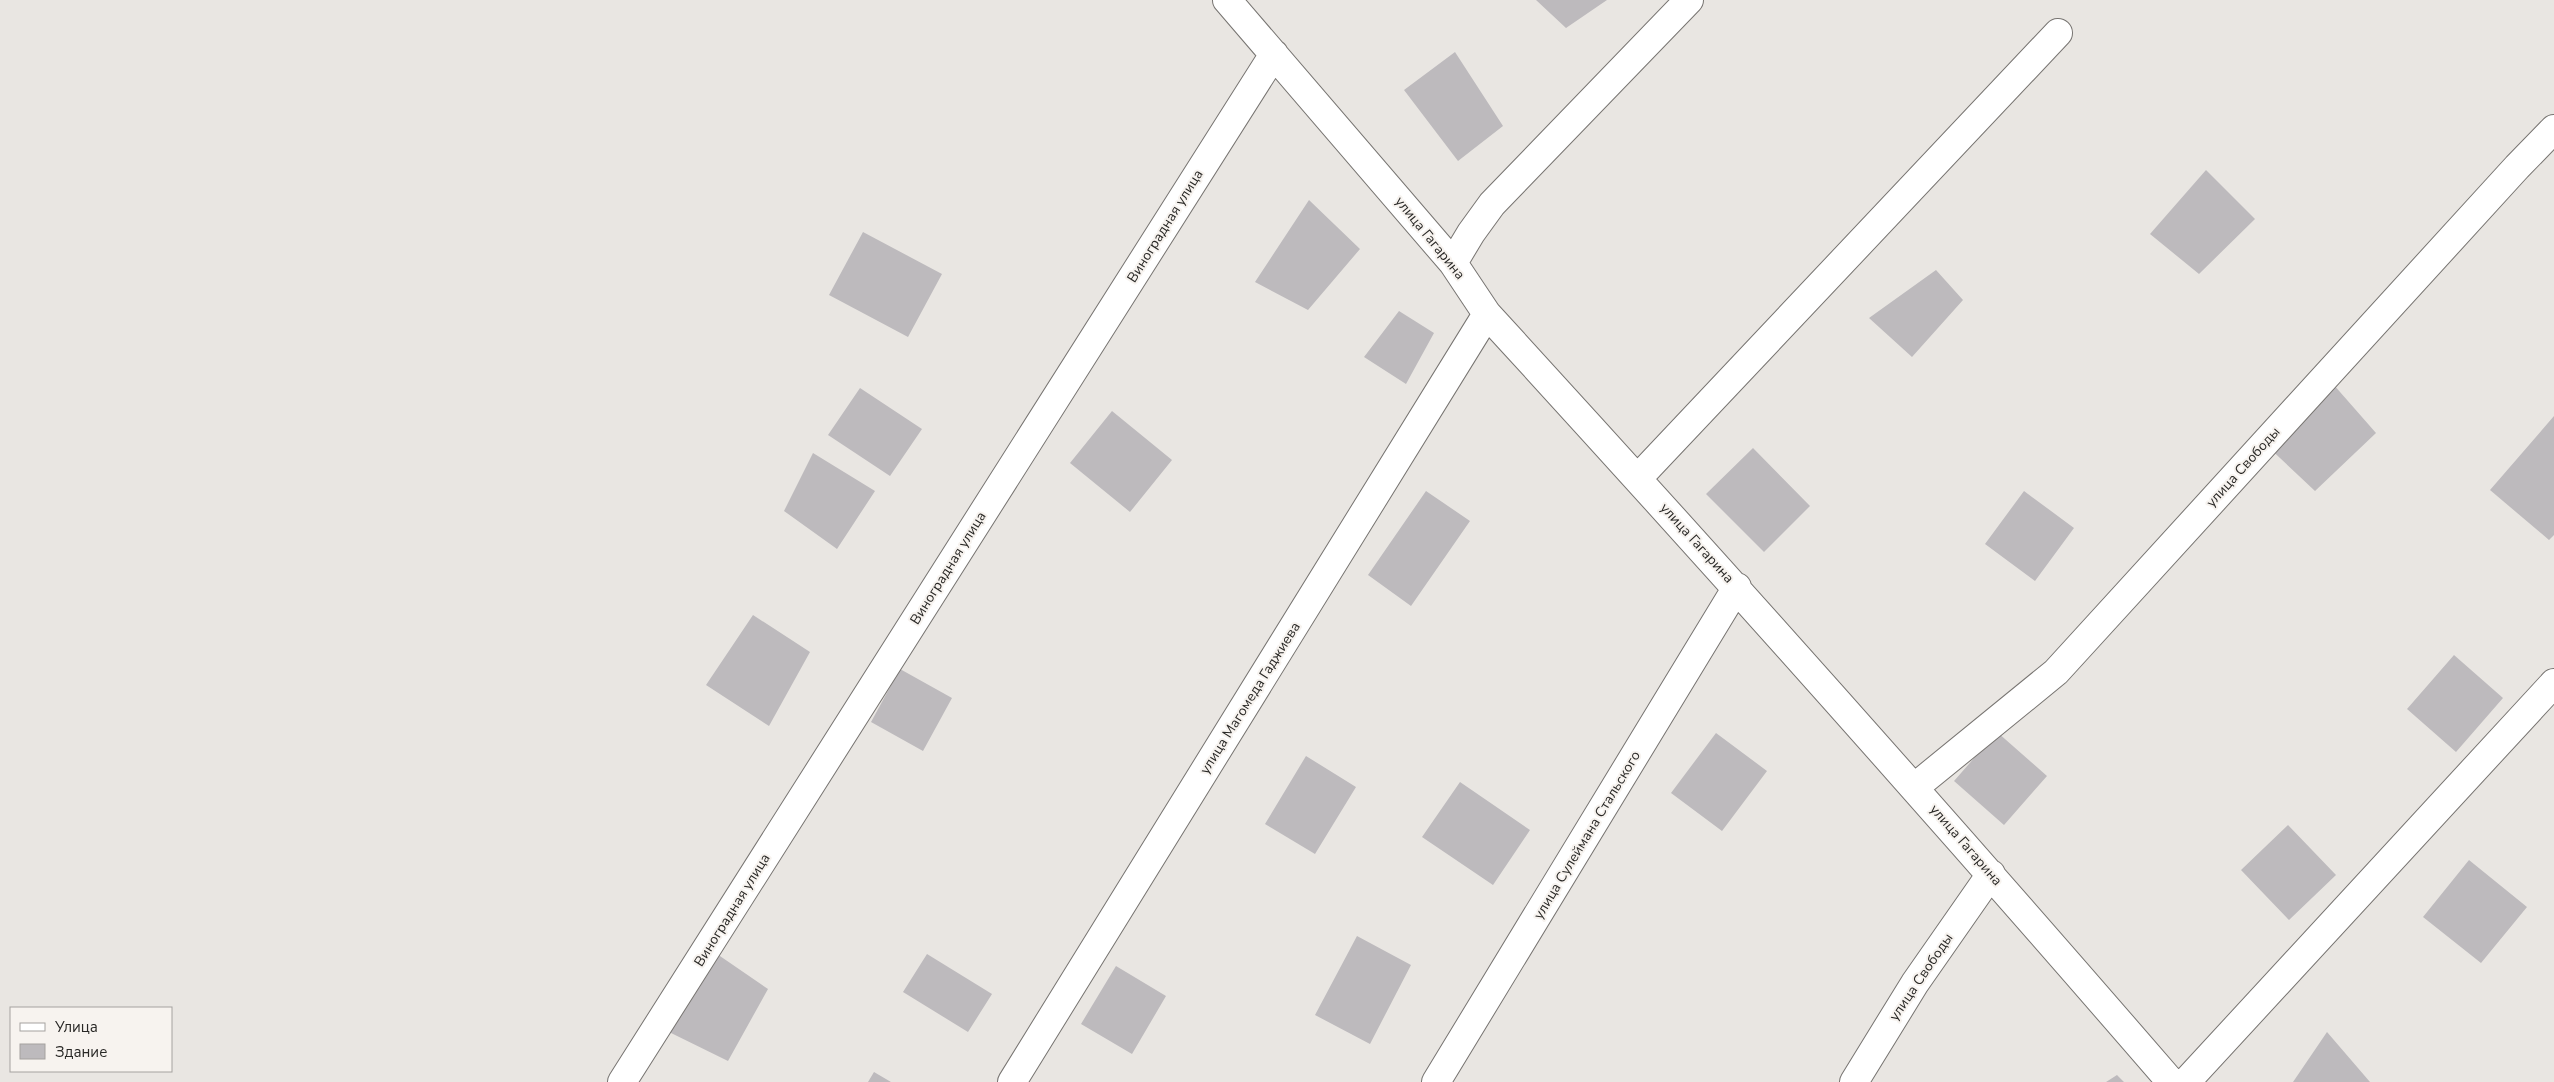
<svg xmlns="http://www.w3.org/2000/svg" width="2554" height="1082" viewBox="0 0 2554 1082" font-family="'Nunito Sans',sans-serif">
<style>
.building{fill:#bdbabd}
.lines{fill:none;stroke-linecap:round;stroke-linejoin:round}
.minor-casing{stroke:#777471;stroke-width:30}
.minor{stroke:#fff;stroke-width:28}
.labels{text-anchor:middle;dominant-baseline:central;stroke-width:4;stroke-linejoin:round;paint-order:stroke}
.street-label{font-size:14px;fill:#292826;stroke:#f7f3ef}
</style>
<rect width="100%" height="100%" fill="#e9e6e2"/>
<path class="building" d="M1536,0H1607L1566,28Z
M1455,52L1503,126L1458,161L1404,90Z
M2206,170L2255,219L2199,274L2150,234Z
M1309,200L1360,249L1308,310L1255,282Z
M863,232L942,274L908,337L829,295Z
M1936,270L1963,300L1912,357L1869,318Z
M1399,311L1434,333L1406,384L1364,357Z
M2333,384L2376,433L2315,491L2264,443Z
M860,388L922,429L890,476L828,435Z
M1112,411L1172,460L1130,512L1070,463Z
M2554,416V535L2549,540L2490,490Z
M1753,448L1810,506L1764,552L1706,494Z
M813,453L875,491L837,549L784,511Z
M1426,491L1470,521L1411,606L1368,575Z
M2024,491L2074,528L2035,581L1985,544Z
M753,615L810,652L769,726L706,685Z
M2454,655L2503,698L2456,752L2407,709Z
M900,669L952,698L923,751L871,722Z
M1997,732L2047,776L2004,825L1954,781Z
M1716,733L1767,771L1722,831L1671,793Z
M1306,756L1356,787L1315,854L1265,824Z
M1460,782L1530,830L1493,885L1422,837Z
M2288,825L2336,875L2289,920L2241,870Z
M2469,860L2527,907L2481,963L2423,917Z
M1357,936L1411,965L1370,1044L1315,1015Z
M717,954L768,989L728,1061L669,1032Z
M927,954L992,994L968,1032L903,992Z
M1116,966L1166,996L1132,1054L1081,1024Z
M2327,1032L2370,1082H2293Z
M874,1072L891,1082H868Z
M2117,1075L2124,1082H2106Z"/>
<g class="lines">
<g class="minor-casing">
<path id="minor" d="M1227,0L1453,263L1487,314C1719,567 1947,823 2171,1082
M1453,263L1471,233L1492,204L1689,0
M1638,478L2058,33
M1915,787L2056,672L2517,167L2554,129
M622,1082L1274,54
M1012,1082L1487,314
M1436,1082L1737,587
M1854,1082L1915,983L1991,874
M2186,1082L2554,683"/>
</g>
<use href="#minor" class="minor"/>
</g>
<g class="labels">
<g class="street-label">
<text transform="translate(1165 226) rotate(-58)">Виноградная улица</text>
<text transform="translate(1430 238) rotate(51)">улица Гагарина</text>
<text transform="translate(2243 467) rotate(-48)">улица Свободы</text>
<text transform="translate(1697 543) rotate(48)">улица Гагарина</text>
<text transform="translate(948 568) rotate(-58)">Виноградная улица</text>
<text transform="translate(1250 698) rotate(-58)">улица Магомеда Гаджиева</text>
<text transform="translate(1587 835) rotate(-59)">улица Сулеймана Стальского</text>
<text transform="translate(1966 845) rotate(49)">улица Гагарина</text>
<text transform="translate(732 910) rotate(-58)">Виноградная улица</text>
<text transform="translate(1921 977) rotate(-56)">улица Свободы</text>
</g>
</g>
<rect x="10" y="1007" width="162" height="65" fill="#f7f3ef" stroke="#a5a29f"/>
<rect x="20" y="1023" width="25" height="8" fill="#ffffff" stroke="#a5a29f"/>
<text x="55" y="1032" font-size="15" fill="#292826">Улица</text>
<rect x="20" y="1044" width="25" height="15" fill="#bdbabd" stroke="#a5a29f"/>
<text x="55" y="1057" font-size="15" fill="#292826">Здание</text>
</svg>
